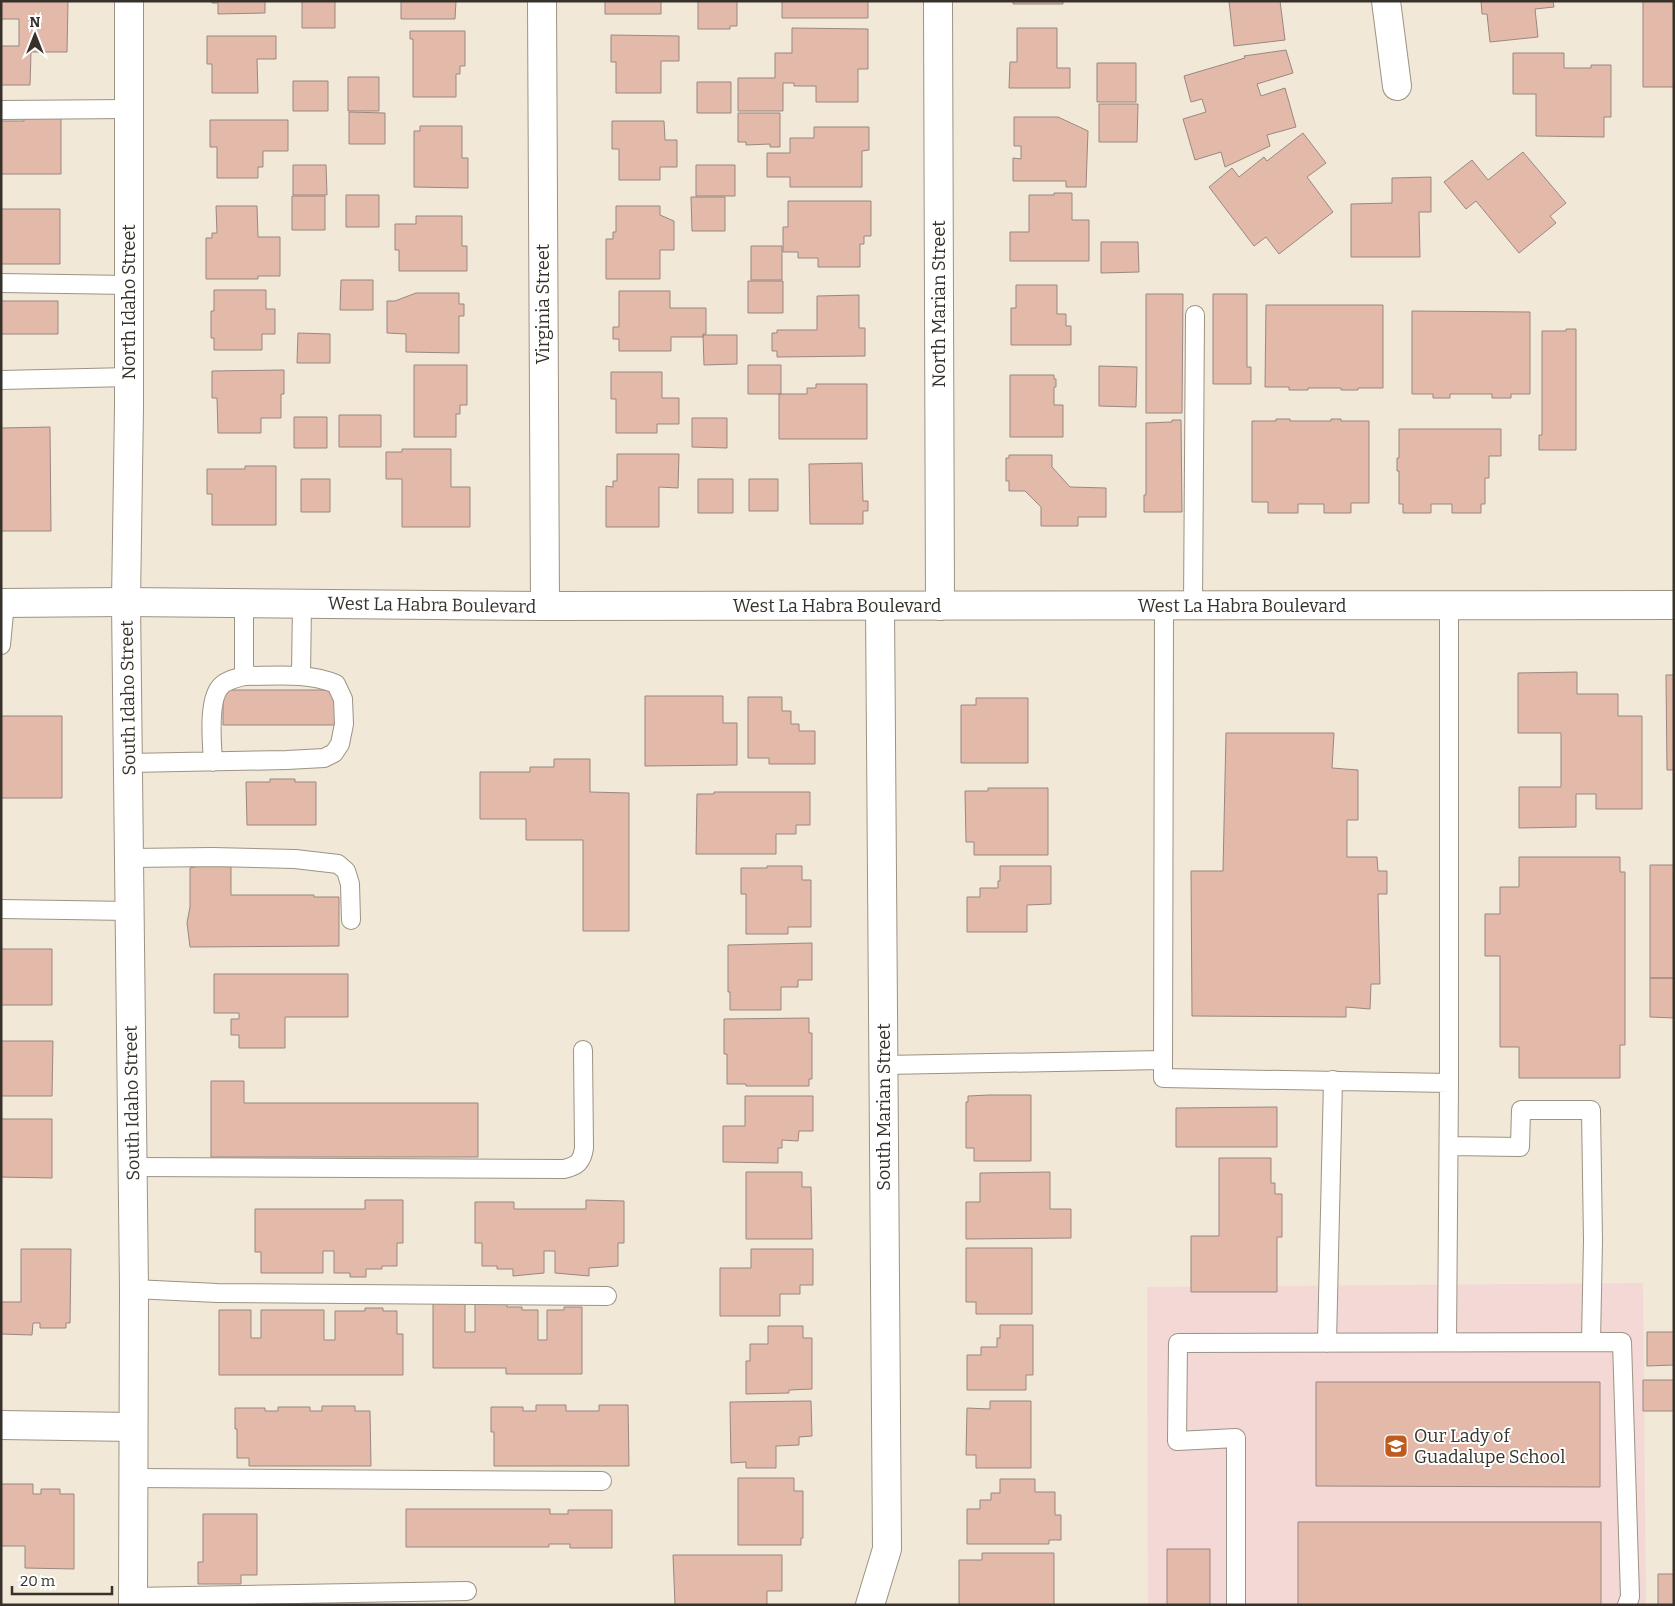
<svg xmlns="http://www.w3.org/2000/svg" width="1675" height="1606" viewBox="0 0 1675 1606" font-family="Bitter,serif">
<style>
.education{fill:#f3d8d5}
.building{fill:#e3b9aa;stroke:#9b8781}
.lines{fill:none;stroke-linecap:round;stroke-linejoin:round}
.service-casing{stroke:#9c9383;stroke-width:20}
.minor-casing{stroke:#9c9383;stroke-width:30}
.tertiary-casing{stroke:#9c9383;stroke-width:30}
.secondary-casing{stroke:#9c9383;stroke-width:30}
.service{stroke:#fff;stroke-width:18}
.minor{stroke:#fff;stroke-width:28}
.tertiary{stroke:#fff;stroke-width:28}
.secondary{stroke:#fff;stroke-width:28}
.labels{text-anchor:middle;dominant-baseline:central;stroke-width:4;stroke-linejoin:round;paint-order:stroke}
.street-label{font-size:18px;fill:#36322b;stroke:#fff}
.poi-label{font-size:18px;fill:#36322b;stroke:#fff;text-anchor:start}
</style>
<rect width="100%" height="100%" fill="#f2e8d7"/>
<path class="education" d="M1643,1283L1646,1605H1148L1147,1287Z"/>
<path class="building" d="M1,1H68L67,52H31L30,85H1V46H19V19H1Z
M212,1H265V13L218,14V3H212Z
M302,1H335V28H302Z
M401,1H456L455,19H401Z
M605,1H661V14H605Z
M698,1H737V26H730V29H698Z
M782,1H868V18H782Z
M1013,1H1063V4H1013Z
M1229,1H1280L1285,40L1234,46Z
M1481,1H1553L1554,7L1535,9L1538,37L1490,42L1487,14H1482Z
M1643,1H1674V87H1643Z
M792,28L868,29V69H858V102H816V86H794V83H783V111H738V78H775V53H792Z
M1017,28H1057V68H1070V88H1009L1010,62H1017Z
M410,31H465V66H460V74H456V97H413V39H410Z
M611,35L679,36V61H661V93H616V62H611Z
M207,36H276V59H257L258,93H212V64H207Z
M1286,50L1293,73L1257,84L1261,96L1285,88L1296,127L1267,135L1270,146L1225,167L1221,152L1195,160L1183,119L1206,112L1202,99L1191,102L1184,76L1245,58L1244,56Z
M1513,53H1564V68H1591V65H1611V117H1604V137L1536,136V94H1513Z
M1097,63H1136V102H1097Z
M348,77H379V111H348Z
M293,81H328V111H293Z
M697,82H731V113H697Z
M1099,104H1138L1137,142H1099Z
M349,112L385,113V144H349Z
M738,113H780V147H770V144L746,145V142H738Z
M24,117H61V174H1V121H24Z
M1014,117H1058L1088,131L1086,187H1066V181H1013V158L1021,159V146H1014Z
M210,120H288V151H263V167H258V178H217V147H210Z
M612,121H664L665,140H677V167H660V180H619V149H612Z
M420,126H462V158H468V188L414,187V131H420Z
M814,127H869V150L862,151V187H790V177H767V153H790V138H814Z
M1303,133L1326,163L1307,177L1333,212L1279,254L1266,237L1254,246L1209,187L1232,168L1239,177L1264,157L1267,161Z
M1523,152L1566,203L1550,216L1556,223L1519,253L1476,201L1466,209L1444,182L1472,160L1488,180Z
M293,165H326L327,195H293Z
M696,165H735V196H696Z
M1431,177V212H1419L1420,257H1351V204L1392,203V178Z
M1054,193H1072V220H1089V261H1010V232H1029V195H1054Z
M346,195H379V227H346Z
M292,196H325V230H292Z
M691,197H725V231H692Z
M788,201H871V236H864V244H860V267H818V258H798V252H783V227H788Z
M216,206H257L258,237H280V276H258V279H206V238H212V233H217Z
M616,206H660V215L674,221V250H660V279H606V239H613V232H616Z
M1,209H60V264H1Z
M416,216H462V246H467V271H399V250H395V224H416Z
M1101,242H1138L1139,272L1101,273Z
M751,246H782V280H751Z
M341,280H373V310H340Z
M748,281H783V313H748Z
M1016,285H1057V314H1066V326H1071V345H1011V308H1016Z
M214,290H266V309H275V334H262V350H214V338H211V311H214Z
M619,291H670V308H706V334H703V337H671V351H619V339H613V327H619Z
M416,293H459V304H464V316H459V353L406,352V334L387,333V301H395Z
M1146,294H1183L1182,413H1146Z
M1213,294H1247V367H1251V384H1213Z
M859,295V328H865V356L777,357V351H772V333H777V330H817V296Z
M1,301H58V334H1Z
M1266,305H1383V388H1358V390H1341V388H1308V390H1289V387H1265Z
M1412,311L1530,312V394H1511V398H1492V394H1450V398H1433V394H1412Z
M1566,329H1576V450H1539V435H1542V331H1566Z
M298,333L330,334V363H297Z
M703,335H737V364L704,365Z
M414,365H467V405H460V414H456V437H414Z
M748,365H781V394H748Z
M1099,366L1137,367L1136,407L1099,406Z
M284,370V394H281V418H261V433H218L217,398H212V371Z
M611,372H662V398H679V424H657V433H616V399H611Z
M1010,375H1054V379H1056V387H1054V405H1063V437H1010Z
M816,384H867V439H779V394H807V388H816Z
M339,415H381V447H339Z
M294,417H327V448H294Z
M692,418H727V448L692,447Z
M1276,419H1290V421H1331V419H1341V421H1369V503H1351V513H1324V504H1298V513H1268V502H1252V421H1276Z
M1172,420H1181L1182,512H1144V495H1146V423L1172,422Z
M50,427L51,531H1V428Z
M1399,429H1501V456H1489V478H1485V504H1481V513H1452V504H1431V513H1403V504H1399V471H1397V458H1399Z
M402,449H451V487H470V527H402V479H386V452H402Z
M617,454H679L678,488L659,487V527H606V486L613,487V481H617Z
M1009,455H1052V467L1070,487L1106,488V517H1078V526H1041V507L1025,491H1009V481H1006V458H1009Z
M862,463L863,501H868V511H863V524H810L809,464Z
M245,466H276V525H212V494H207V469H245Z
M301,479H330V512H301Z
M698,479H733V513H698Z
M749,479H778V511H749Z
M1577,672V694H1618V716H1642V809H1596V794H1576V827L1519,828V787H1561V733H1518V673Z
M1666,675H1674V770H1667Z
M223,690H336V725H223Z
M645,696H723V723H737V765L645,766Z
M748,697H782V711H791V724H799V731H815V764H769V758H748Z
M976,698H1028V763H961V705H976Z
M1,716H62V798H1Z
M1226,733H1334L1332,768L1358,770V820H1347V857H1377L1378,871H1387V894H1378L1380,984H1371L1370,1009L1346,1007V1017L1192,1016L1191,871H1223Z
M554,759H590V792L629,793V931H583V840H526V819H480V772H530V767H554Z
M270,779H295V782H316V825H247L246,782H270Z
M988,788H1048V855H974V842H966L965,791H988Z
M714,792H810V825H796V834H776V854H696L697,794H714Z
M1519,857H1620V872H1625V1045H1620V1078H1519V1047H1500V956H1485V914H1500V887H1519Z
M208,864L231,867V895H314V897H339V946L190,947L187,923L190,907V868Z
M1650,865H1674V978H1650Z
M767,866H802V880H811V927H788V934H746V894H741V868H767Z
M1000,866H1051V904L1027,905V932H967V897H980V888H998V881H1000Z
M812,943V980H798V987H781V1010H730V992H728V945Z
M1,949H52V1005H1Z
M214,974H348V1017H285V1048H239V1035H231V1019H239V1013H214Z
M1650,978H1674V1018L1650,1017Z
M809,1018V1033H812V1079H809V1086H746V1084H727V1054H724V1019Z
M1,1041H53L52,1096H1Z
M211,1081H244V1103H478V1157H211Z
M989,1095H1031V1161H974V1148H966V1102H968V1096Z
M745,1096H813V1131H799L798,1141L782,1140V1148H778V1163L723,1162V1126H745Z
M1277,1107V1147H1176V1108Z
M1,1119H52V1178L1,1177Z
M1219,1158H1271V1183H1275V1194H1282V1237H1277V1292H1191V1236H1219Z
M746,1172H802V1187H811L812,1239H746Z
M1050,1172V1209H1071V1238L966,1239V1202H980V1173Z
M365,1200H403V1243H397V1266H382V1269H366V1277H350V1273H334V1251H323V1273H261V1252H255V1209H365Z
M586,1200L624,1201V1243H618V1266L589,1268V1276L555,1273V1251H544V1273L513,1276V1269H497V1266H482V1243H475V1202H514V1209H586Z
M966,1248H1032V1314H976V1302H966Z
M21,1249H71L70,1323H66V1328H40V1323H33L32,1335L1,1334V1302H21Z
M751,1249H813V1285H800V1294H780V1316H720V1268H751Z
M433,1301L465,1303V1332H475V1303L507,1301V1307H522V1310H538V1340H547V1310H564V1307H582V1374H506V1368H433Z
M365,1308H383V1311H397V1334H403V1375H219V1310H251V1338H261V1310H324V1340H335V1311H365Z
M1000,1325H1033V1375H1026V1390H967V1355H981V1347H997V1338H1000Z
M768,1326H803V1338H812V1389L789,1390V1393L746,1394V1361H750V1344H768Z
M1647,1332H1674V1365L1647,1366Z
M1643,1380H1674V1411H1643Z
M1316,1382H1600V1487L1316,1486Z
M811,1401L812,1436L799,1437V1445L776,1446V1468H746V1462L731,1463L730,1402Z
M990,1401H1031V1468H976V1455H966L967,1408L990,1409Z
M536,1405H566V1411H599V1405H628L629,1466H494V1432H491V1407H523V1411H536Z
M322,1406H355V1411H370L371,1466H249V1458H237V1429H235V1408H265V1411H278V1407H310V1411H322Z
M738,1478H794V1491H803V1538H801V1545H738Z
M1000,1479H1035V1492H1055V1515H1061V1540H1049V1544H967V1509H980V1500H991V1493H1000Z
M1,1484H33V1494H41V1489H60V1494H74V1569L25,1568V1546H1Z
M406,1509H550V1514H568V1510H612V1548H570V1544H549V1547H406Z
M203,1514H257V1575H241V1584H198V1562H203Z
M1298,1522H1601V1605H1298Z
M1167,1549H1210V1605H1167Z
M982,1553H1054V1605H959V1560H982Z
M673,1555H782V1591H767V1605H675Z
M1658,1574H1674V1605H1658Z"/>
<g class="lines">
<g class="service-casing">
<path id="service" d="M1,110L129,109
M1,283L129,285
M1,380L129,377
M1164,606L1163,1078L1449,1083
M1193,606L1195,315
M1,645L5,603
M301,675L302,604
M213,762C212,743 207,698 222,685C227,680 237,678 244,676
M129,763L287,760L324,758L334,753L340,744L344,724L343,699L336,684C307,672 275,676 244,676V603
M130,858L212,857L295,859L338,864L346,871L350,884L351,920
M1,909L130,911
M884,1065L1163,1060
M1449,1146L1520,1147L1521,1110H1591L1593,1241L1591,1342
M133,1167L564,1169C577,1166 582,1162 584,1148L583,1050
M134,1289L217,1293L607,1296
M1447,1342L1449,1083V605
M1327,1343L1333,1080
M133,1478L602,1481
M133,1597L467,1591
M1236,1605V1438L1177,1441L1178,1343L1622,1342L1630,1597L1627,1605"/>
</g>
<g class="minor-casing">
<path id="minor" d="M542,1L545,606
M938,1L940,606
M1386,1L1397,86
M1,1425L133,1427
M870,1605L887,1549L880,606"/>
</g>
<g class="tertiary-casing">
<path id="tertiary" d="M129,1V407L126,602L134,1289L133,1605"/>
</g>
<g class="secondary-casing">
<path id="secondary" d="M1,603L126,602L545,606L1674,605"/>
</g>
<use href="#service" class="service"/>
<use href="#minor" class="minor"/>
<use href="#tertiary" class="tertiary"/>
<use href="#secondary" class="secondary"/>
</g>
<defs>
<g id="school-square" transform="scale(1.25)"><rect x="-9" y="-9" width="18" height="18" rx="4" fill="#be5c20" stroke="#fff"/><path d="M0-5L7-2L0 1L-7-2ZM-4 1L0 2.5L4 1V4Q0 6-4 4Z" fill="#fff"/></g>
</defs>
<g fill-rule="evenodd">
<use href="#school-square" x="1396" y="1446"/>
</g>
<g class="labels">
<g class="street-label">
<text transform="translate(129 302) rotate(-90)">North Idaho Street</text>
<text transform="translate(543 304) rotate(-90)">Virginia Street</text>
<text transform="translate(939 304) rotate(-90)">North Marian Street</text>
<text transform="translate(432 605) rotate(1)">West La Habra Boulevard</text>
<text x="837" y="606">West La Habra Boulevard</text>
<text x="1242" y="606">West La Habra Boulevard</text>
<text transform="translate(128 698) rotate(-91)">South Idaho Street</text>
<text transform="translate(132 1103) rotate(-91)">South Idaho Street</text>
<text transform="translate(884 1107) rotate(-90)">South Marian Street</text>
</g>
<g class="poi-label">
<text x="1414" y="1436">Our Lady of<tspan x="1414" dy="21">Guadalupe School</tspan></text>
</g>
</g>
<rect width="1675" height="1606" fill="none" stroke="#36322b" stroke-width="5"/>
<g transform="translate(35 35)" stroke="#ffffff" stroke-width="4" paint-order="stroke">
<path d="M0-4L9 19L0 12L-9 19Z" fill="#36322b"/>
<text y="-8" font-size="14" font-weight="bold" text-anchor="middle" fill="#36322b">N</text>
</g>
<path d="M12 1586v8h100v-8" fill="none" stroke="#36322b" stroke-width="2.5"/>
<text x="20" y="1586" font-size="15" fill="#36322b" stroke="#ffffff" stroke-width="4" paint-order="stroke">20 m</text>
</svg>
